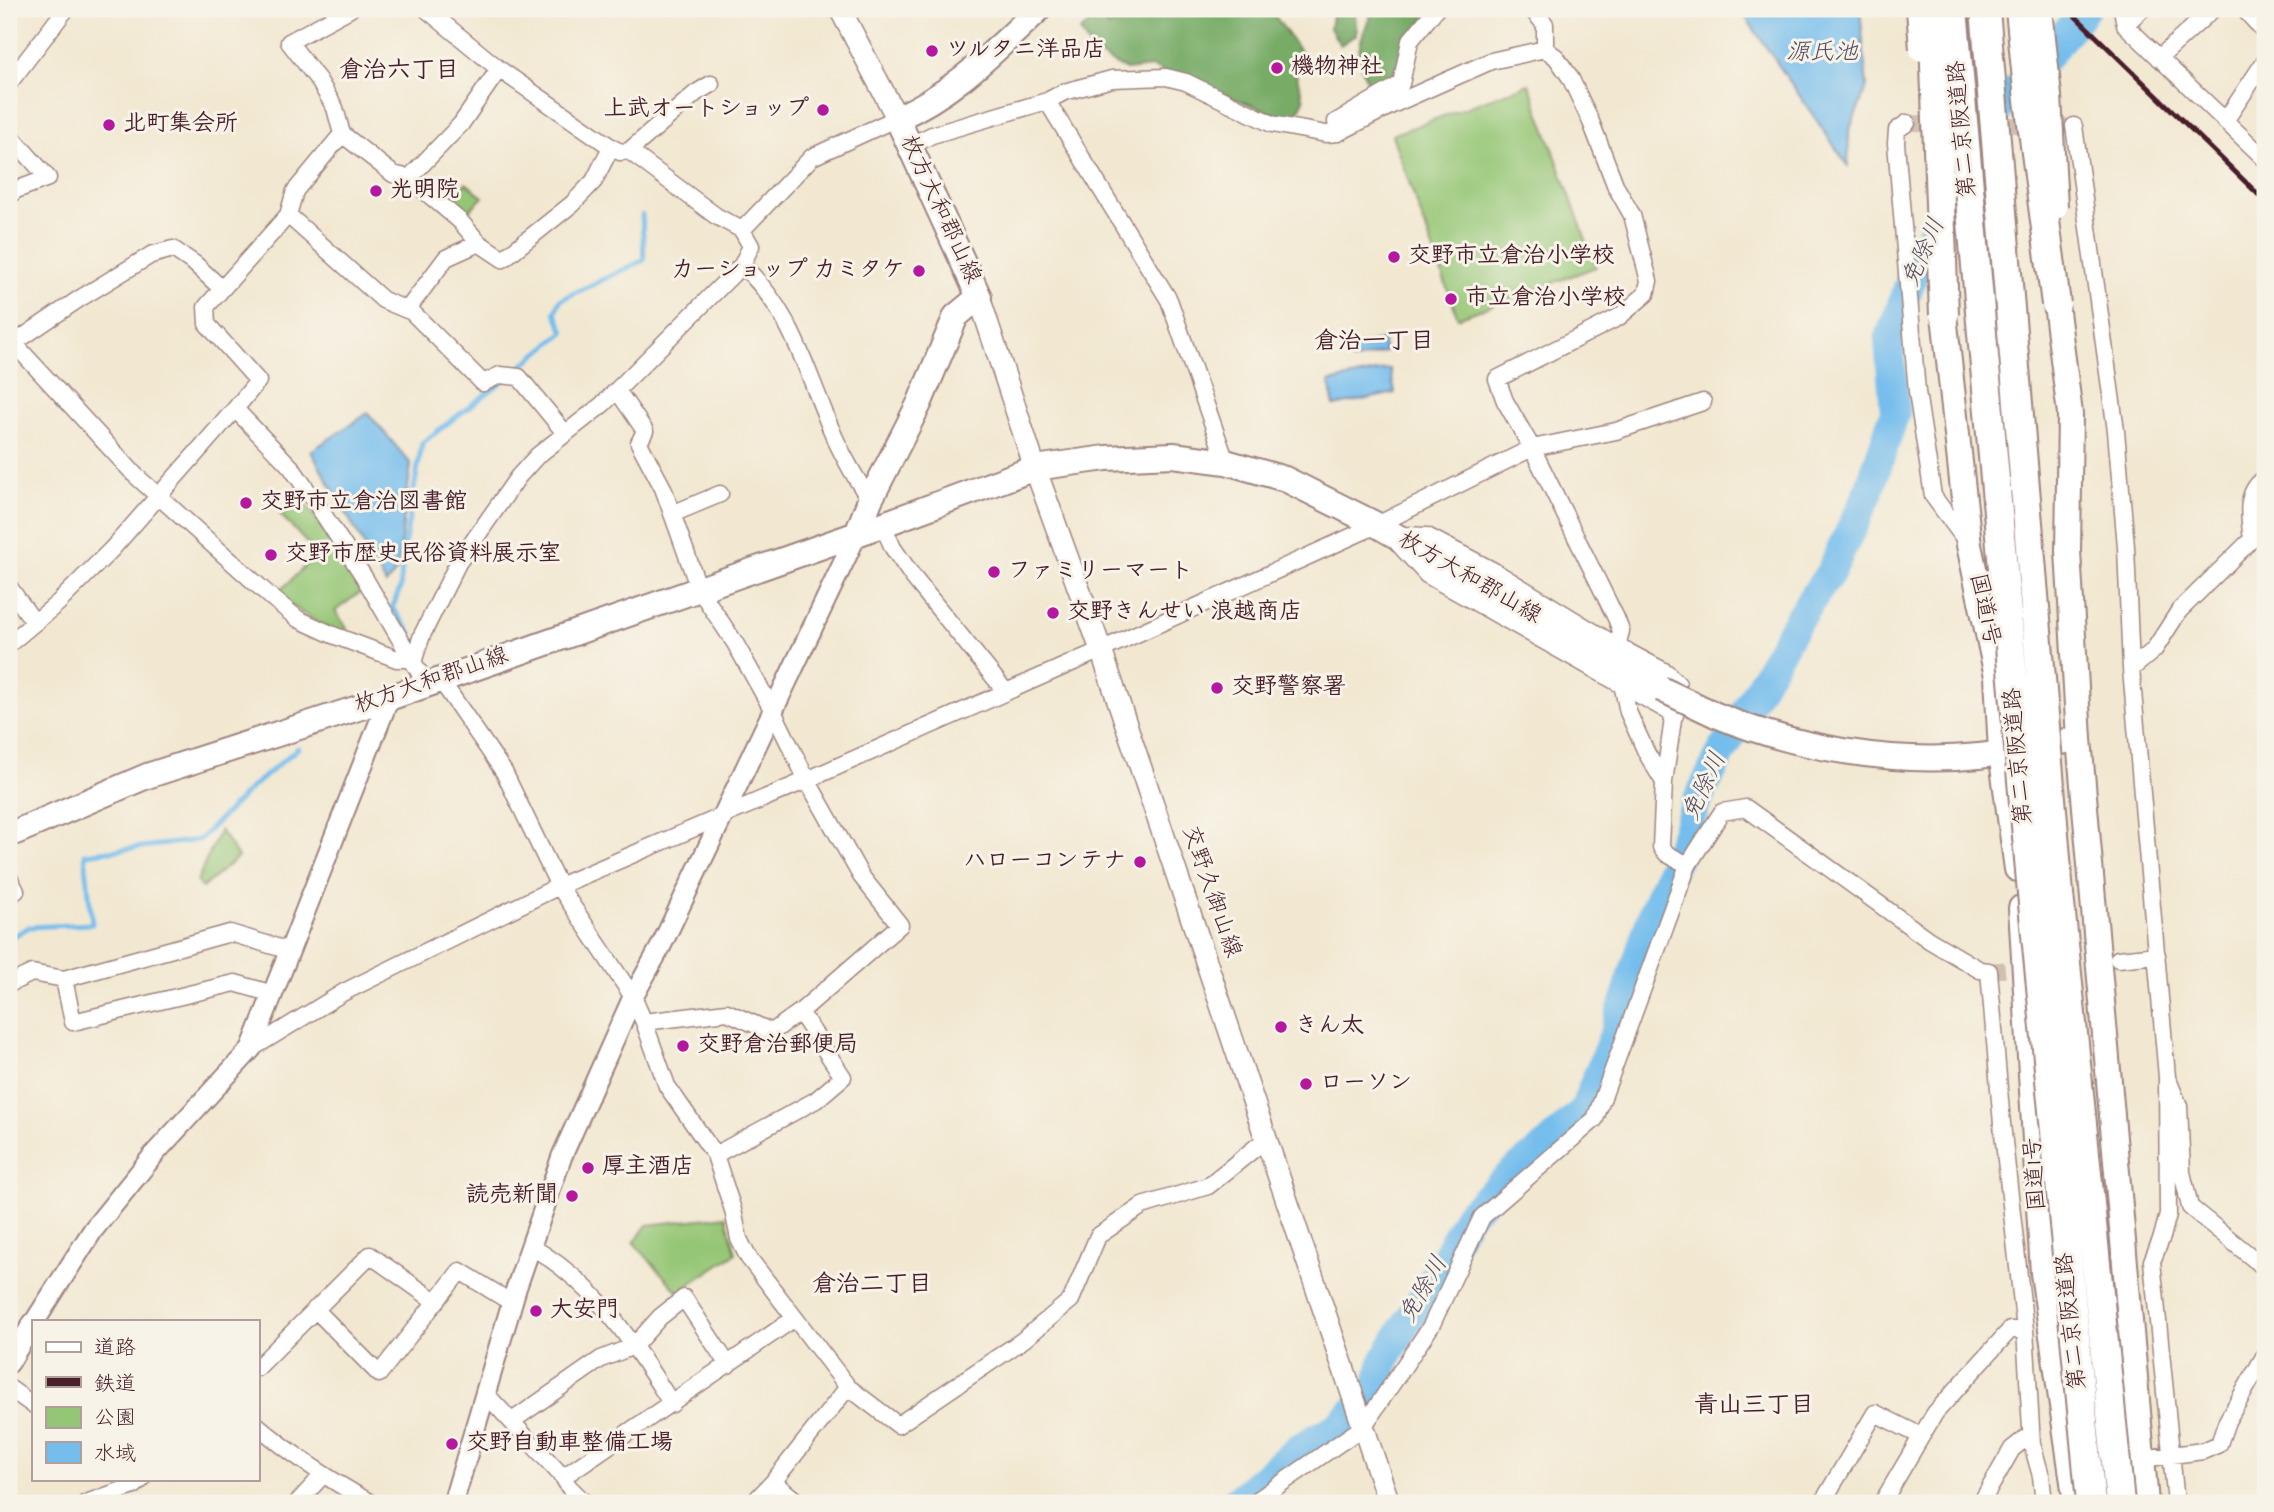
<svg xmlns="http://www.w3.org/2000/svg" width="2274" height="1512" viewBox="0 0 2274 1512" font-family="Dekko,'Klee One',sans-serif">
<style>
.green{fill:#94c675;stroke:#6f7250;stroke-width:2}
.forest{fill:#77ab66;stroke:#606548;stroke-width:2}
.water{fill:#75bded;stroke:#606e8c;stroke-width:2}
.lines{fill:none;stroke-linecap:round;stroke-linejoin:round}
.stream{stroke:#75bded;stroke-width:5}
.river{stroke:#75bded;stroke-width:30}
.minor-tunnel{stroke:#d0c0b0;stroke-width:16;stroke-dasharray:16 8;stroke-linecap:butt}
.minor-casing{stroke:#9e847e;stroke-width:19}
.tertiary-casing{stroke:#9e847e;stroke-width:23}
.secondary-casing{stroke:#9e847e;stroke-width:24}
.primary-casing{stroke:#9e847e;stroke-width:28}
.trunk-casing{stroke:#9e847e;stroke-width:28}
.minor{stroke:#fff;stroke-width:16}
.tertiary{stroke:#fff;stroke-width:19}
.secondary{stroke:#fff;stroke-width:21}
.primary{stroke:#fff;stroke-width:24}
.trunk{stroke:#fff;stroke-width:24}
.rail{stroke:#4a1f2b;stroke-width:5}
.primary-bridge-casing{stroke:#9e847e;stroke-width:28;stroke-linecap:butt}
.trunk-bridge-casing{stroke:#9e847e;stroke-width:28;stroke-linecap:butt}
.motorway-bridge-casing{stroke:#9e847e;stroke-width:32;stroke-linecap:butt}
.primary-bridge{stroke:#fff;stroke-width:24}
.trunk-bridge{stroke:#fff;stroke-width:24}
.motorway-bridge{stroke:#fff;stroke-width:28}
.poi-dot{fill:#b5179e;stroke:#f7f3e8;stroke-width:2.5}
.labels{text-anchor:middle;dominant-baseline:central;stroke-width:6;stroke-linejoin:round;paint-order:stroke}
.poi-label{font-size:23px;font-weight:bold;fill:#4a1f2b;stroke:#f7f3e8;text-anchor:start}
.street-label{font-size:23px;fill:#4a1f2b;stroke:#f7f3e8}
.water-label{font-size:24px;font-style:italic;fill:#574e65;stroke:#f7f3e8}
.neighbourhood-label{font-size:24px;font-weight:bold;fill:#4a1f2b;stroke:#f7f3e8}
</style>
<rect width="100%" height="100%" fill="#f7f3e8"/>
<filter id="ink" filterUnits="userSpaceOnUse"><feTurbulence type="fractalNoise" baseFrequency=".0143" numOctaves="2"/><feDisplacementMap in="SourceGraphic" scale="14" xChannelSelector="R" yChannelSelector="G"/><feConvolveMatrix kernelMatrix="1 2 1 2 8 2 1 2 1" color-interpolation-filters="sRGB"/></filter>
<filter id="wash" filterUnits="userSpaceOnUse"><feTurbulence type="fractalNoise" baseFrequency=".00686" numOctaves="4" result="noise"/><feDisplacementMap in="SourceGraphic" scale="28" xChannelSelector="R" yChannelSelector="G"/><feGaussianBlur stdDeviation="1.57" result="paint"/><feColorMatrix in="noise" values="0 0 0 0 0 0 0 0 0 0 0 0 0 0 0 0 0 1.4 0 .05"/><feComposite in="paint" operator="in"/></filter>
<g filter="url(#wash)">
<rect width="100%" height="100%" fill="#f2e8d1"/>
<path class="green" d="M1094,9H1150L1108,27Z
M1529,84L1596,267L1458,318L1392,135Z
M466,183L483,197L461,218L445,202Z
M300,496L366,588L335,611L347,628L339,633L316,622L276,595L317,554L280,514Z
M220,830L238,857L202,888L197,881Z
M726,1216L736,1253L678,1292L634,1243L647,1225Z"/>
<path class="forest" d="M1150,9H1270L1306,60L1294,68L1304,100L1293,121L1152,67L1126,70L1093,52L1080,31L1099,16L1108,27Z
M1333,9H1362L1355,15L1357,34L1340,45L1330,28Z
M1363,9H1429L1397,71L1370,88C1354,55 1357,47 1371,15Z"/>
<path class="water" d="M1740,9H1860L1867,87L1849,131L1848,166Z
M1382,340L1385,352L1352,361L1348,348Z
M1390,369L1395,393L1334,406L1329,382Z
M368,413L411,464L397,570L386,584L311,451Z"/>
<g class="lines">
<path class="stream" d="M513,373L564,332L555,312L560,300L644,260L642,215
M411,633L392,608L400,589L404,547L422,443L503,381
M9,939L29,927L92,924L85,854L199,840L253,786L298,748"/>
<path class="river" d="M1234,1503L1299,1448L1337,1427L1375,1392L1385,1359L1431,1284L1468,1215L1511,1174L1551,1142L1584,1110L1615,1032L1653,912L1683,842L1695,806L1720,755L1799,618L1830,573L1867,496L1895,412L1889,340L1914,272L1944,207L1988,121L2048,55L2085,9"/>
</g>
</g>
<g filter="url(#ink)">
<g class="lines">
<path class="minor-tunnel" d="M1907,123L2074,126
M1989,971L2032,967"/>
<g class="minor-casing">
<path id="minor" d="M426,9L499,69L461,124L409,178L393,174L342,134L295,191L288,215L206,307L207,324L258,381L235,409L291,467L316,503L364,577L426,684
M1531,9L1545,24V49
M2122,9L2125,25L2265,159
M2244,9L2265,32
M2125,25L2142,9
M2159,58L2213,9
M499,69L611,147L620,152L629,151L716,216L742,230
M9,83L66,9
M1047,101L1064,92L1112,79L1166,77L1186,82L1272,124L1326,134L1338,133L1392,105L1491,61L1545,49L1556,57L1570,77L1591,122L1616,187L1632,215L1649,281L1646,294L1619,317L1497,379L1505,401L1532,448L1616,618L1621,631L1617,646
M2225,121L2265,61
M1907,123L1897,130L1896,143L1917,392L1933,496L1966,541
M2074,126L2116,431L2126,547L2131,669L2167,1077L2168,1214L2162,1237L2152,1261L2176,1503
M1338,133L1336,122L1401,84L1410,41L1436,9
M9,134L48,178L16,190L9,196
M342,134L335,108L319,81L289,42L350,9
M910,146L932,135L1047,101L1169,300L1226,462
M629,151L696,93L711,84
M409,178L460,221L479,243L503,259L572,204L594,181L611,147
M288,215L383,300L412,312L483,383L500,375L519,377L565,433
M742,265C788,308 802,357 825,414C836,444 852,473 870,500
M407,310L446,258L479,243
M9,338L136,476L271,597L298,619L333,635L397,659H414L422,635L458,563L518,477L537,456L603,404L742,265L751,246L742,230L812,157L897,118
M14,343L79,299L151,255L173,249L195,264L222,289
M617,390L645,431L639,443L663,488L699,589L735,643L772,709L807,780L861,876L900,925L800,1012L843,1077L816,1100L715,1155
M672,514L720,494
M882,523L893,548L913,577L1006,692
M1401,535L1427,536L1494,571L1617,646L1666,672L1678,684L1664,782
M1397,542L1427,575L1675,715
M9,587L34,622
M9,644L58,603L112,549L235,409
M2131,669L2154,650L2179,611L2252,539C2249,516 2244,493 2265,478
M440,679L504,772L559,886L633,997L644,1022L667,1086L715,1155L733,1210L739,1239L748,1257L848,1387L898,1425L1023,1340L1071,1300L1098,1236L1142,1206L1208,1186L1265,1140
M1622,684L1628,712L1647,754L1664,782L1661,847L1667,854L1688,865
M9,878L16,891L9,893
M2118,959L2157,955
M64,979L73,1022L235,983L273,994
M9,984L32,973L64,979L230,933L290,951
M644,1022L727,1012L772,1032L800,1012
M251,1049L344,992L559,886L807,780L1101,650L1377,525L1532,448L1616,431L1703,402
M2169,1082L2179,1106L2182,1172L2190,1207L2265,1268
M530,1246C598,1285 631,1341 672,1404
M315,1309L379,1374L460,1271L512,1303
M257,1368L370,1255L435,1301
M9,1388L33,1405
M485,1393L563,1477L795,1318
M512,1421L601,1359L634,1346L660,1317L684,1298L728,1365
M257,1425C293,1456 330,1480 371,1503
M2133,1460L2203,1451L2219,1444L2227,1421L2265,1355
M563,1477L569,1487L585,1503
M773,1482L799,1503
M86,1503L134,1486L142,1479
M297,1503L322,1476
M753,1503L773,1482L848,1387
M1253,1503L1363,1427L1431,1326L1482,1217L1595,1119L1688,865L1722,812L1746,808L1929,940L1980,970L1989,971L2002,1124L2025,1330L2032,1444L2041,1476L2044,1503
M1822,1503L1875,1413L1921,1436
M1882,1503L1935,1413L2010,1330H2025
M1981,1503L2012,1449L2031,1434"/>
</g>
<g class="tertiary-casing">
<path id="tertiary" d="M35,1321L93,1230L156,1152L251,1049L389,698
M9,1363L33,1323
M453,1503L516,1289L562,1156L633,997L661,946L857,534"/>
</g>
<g class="secondary-casing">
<path id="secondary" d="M840,9L897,118
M979,297L1035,468L1101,650L1389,1503"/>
</g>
<g class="primary-casing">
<path id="primary" d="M857,534L870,500L919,404L956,316L979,297L897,118C955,93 994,51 1039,9
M1716,715C1795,748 1893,765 1979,756C2012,752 2046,744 2079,739
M9,835L147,776L389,698L857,534L1035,468L1106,458L1173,455L1226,462L1285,479L1377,525L1661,689"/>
</g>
<g class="trunk-casing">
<path id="trunk" d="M2056,304L2070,414L2068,551L2079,739L2146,1503
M1944,315L1969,545L1997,676L2001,752L2017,869
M2021,908L2043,1273L2076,1503"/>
</g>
<use href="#minor" class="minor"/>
<use href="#tertiary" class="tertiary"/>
<use href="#secondary" class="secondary"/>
<use href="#primary" class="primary"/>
<use href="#trunk" class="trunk"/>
<path class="rail" d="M2068,9L2265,201"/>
<g class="primary-bridge-casing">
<path id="primary-bridge" d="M1661,689L1716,715"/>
</g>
<g class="trunk-bridge-casing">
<path id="trunk-bridge" d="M1919,9L1922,49
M2040,9L2049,96L2055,207"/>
</g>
<g class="motorway-bridge-casing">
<path id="motorway-bridge" d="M1933,9L1944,315
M1953,9L2033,904L2091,1503
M1985,9L2059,894L2120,1503
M2020,9L2029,100L2056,304"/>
</g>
<use href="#primary-bridge" class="primary-bridge"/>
<use href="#trunk-bridge" class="trunk-bridge"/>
<use href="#motorway-bridge" class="motorway-bridge"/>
</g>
</g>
<g class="poi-dot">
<circle cx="932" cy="51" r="7"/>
<circle cx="1277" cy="68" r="7"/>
<circle cx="823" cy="110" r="7"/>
<circle cx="109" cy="125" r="7"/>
<circle cx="376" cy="191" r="7"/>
<circle cx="1394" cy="257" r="7"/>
<circle cx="919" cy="271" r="7"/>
<circle cx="1451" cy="299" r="7"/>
<circle cx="246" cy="503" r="7"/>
<circle cx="271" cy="555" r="7"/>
<circle cx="994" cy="572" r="7"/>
<circle cx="1053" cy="613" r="7"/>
<circle cx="1217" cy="688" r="7"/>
<circle cx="1140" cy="862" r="7"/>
<circle cx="1281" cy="1027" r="7"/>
<circle cx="683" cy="1046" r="7"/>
<circle cx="1306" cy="1084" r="7"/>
<circle cx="588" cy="1168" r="7"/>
<circle cx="572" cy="1196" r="7"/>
<circle cx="536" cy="1311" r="7"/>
<circle cx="452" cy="1444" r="7"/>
</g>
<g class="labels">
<g class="poi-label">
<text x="946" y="51">ツルタニ洋品店</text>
<text x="1291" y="68">機物神社</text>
<text x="809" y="110" text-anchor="end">上武オートショップ</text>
<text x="123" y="125">北町集会所</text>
<text x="390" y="191">光明院</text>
<text x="1408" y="257">交野市立倉治小学校</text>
<text x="905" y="271" text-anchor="end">カーショップ カミタケ</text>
<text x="1465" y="299">市立倉治小学校</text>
<text x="260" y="503">交野市立倉治図書館</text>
<text x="285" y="555">交野市歴史民俗資料展示室</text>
<text x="1008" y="572">ファミリーマート</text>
<text x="1067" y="613">交野きんせい 浪越商店</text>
<text x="1231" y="688">交野警察署</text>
<text x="1126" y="862" text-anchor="end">ハローコンテナ</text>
<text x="1295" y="1027">きん太</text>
<text x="697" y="1046">交野倉治郵便局</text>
<text x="1320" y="1084">ローソン</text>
<text x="602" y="1168">厚主酒店</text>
<text x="558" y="1196" text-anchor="end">読売新聞</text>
<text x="550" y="1311">大安門</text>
<text x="466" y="1444">交野自動車整備工場</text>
</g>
<g class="street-label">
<text transform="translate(1964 129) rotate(-95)">第二京阪道路</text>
<text transform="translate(939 210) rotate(65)">枚方大和郡山線</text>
<text transform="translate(1469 579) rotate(30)">枚方大和郡山線</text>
<text transform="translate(1983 610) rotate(78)">国道1号</text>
<text transform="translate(432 682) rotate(-19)">枚方大和郡山線</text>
<text transform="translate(2020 756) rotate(-95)">第二京阪道路</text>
<text transform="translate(1210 892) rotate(71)">交野久御山線</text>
<text transform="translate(2037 1174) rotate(-94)">国道1号</text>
<text transform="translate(2073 1321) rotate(-96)">第二京阪道路</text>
</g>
<g class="water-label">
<text x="1822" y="54">源氏池</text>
<text transform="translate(1925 253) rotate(-66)">免除川</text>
<text transform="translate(1706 787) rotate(-65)">免除川</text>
<text transform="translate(1425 1290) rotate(-60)">免除川</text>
</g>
<g class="neighbourhood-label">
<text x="399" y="72">倉治六丁目</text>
<text x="1374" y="343">倉治一丁目</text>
<text x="872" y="1286">倉治二丁目</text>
<text x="1754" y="1407">青山三丁目</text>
</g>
</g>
<rect width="2274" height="1512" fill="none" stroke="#f7f3e8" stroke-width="35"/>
<rect x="32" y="1320" width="228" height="161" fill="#f7f3e8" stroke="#b29e9c" stroke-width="2"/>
<rect x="46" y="1342" width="35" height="10" fill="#ffffff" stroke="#b29e9c" stroke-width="2"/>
<text x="94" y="1354" font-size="21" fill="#4a1f2b">道路</text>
<rect x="46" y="1377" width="35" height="10" fill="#4a1f2b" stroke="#b29e9c" stroke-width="2"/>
<text x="94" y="1390" font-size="21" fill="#4a1f2b">鉄道</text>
<rect x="46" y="1407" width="35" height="21" fill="#94c675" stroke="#b29e9c" stroke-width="2"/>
<text x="94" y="1424" font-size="21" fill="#4a1f2b">公園</text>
<rect x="46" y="1442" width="35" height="21" fill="#75bded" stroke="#b29e9c" stroke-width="2"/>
<text x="94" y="1460" font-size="21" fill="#4a1f2b">水域</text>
</svg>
